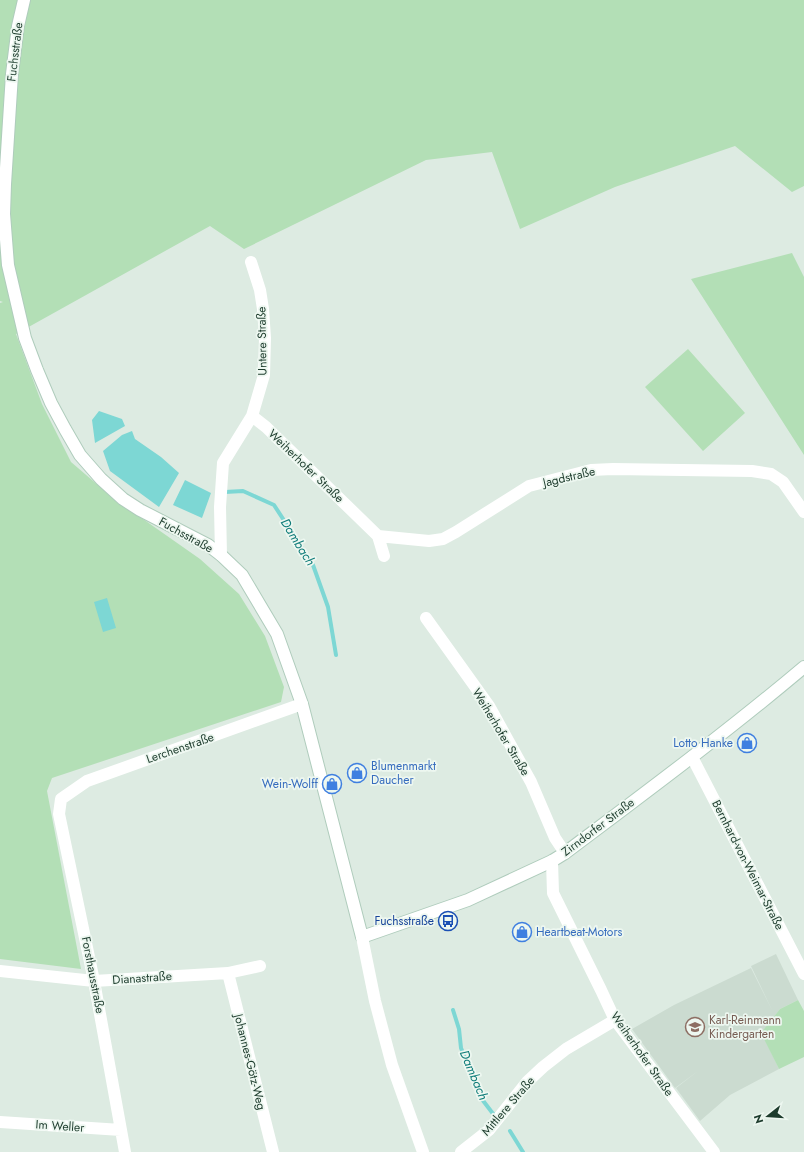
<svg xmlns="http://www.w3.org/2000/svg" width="804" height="1152" viewBox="0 0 804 1152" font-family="Jost,sans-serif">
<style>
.built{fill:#cbdbd0}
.green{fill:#b3dfb6}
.water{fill:#7dd7d4}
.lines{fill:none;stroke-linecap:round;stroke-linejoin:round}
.stream{stroke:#7dd7d4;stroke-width:4}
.secondary-casing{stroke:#afccbc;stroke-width:14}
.minor{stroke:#fff;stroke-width:12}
.tertiary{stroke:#fff;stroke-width:12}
.secondary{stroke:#fff;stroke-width:12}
.labels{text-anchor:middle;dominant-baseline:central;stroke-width:3.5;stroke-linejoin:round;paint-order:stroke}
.street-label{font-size:12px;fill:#1d3c2d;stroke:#edf7f0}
.shop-label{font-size:12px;fill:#366cbe;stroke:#edf7f0;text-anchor:end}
.transit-label{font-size:12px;fill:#164399;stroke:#edf7f0;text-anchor:end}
.education-label{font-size:12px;fill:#785e54;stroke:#edf7f0;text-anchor:start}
.water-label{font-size:13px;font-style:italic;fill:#117d7a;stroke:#edf7f0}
</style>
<rect width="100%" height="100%" fill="#ddebe2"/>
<path class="built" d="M776,954L798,1000L780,1009L762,1033L779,1069L730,1095L700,1121L676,1088L698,1071L675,1088L632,1029L674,1005L751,968L772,1010L751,966Z"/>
<path class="green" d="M0,0H804V186L792,192L735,146L615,187L520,229L492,152L426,160L244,249L210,226L16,334L42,404L71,462L113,498L200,559L239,594L265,636L284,687L281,702L52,778L47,791L81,969L0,959V303L3,302L0,301Z
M792,253L804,277V455L691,279Z
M688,349L745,413L703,451L645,387Z
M798,1000L804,1011V1057L779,1069L761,1033L780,1009Z"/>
<path class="water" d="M99,411L122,419L125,426L95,443L92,420Z
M132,431L135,439L161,457L179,473L159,507L110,471L103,451L122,435Z
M185,480L211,493L202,518L173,505Z
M107,598L116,628L103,632L94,602Z"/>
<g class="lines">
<path class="stream" d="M225,492L243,491L274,505L313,565L328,607L336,655
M453,1010L459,1029L461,1048L481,1098L494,1115
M510,1131L523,1152"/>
<g class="secondary-casing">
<path id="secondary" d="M24,0L18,26L12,74L5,184L4,214L8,265L25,338L37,370L51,403L65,429L80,455L101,479L123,499L140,510L208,545L221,555L242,575L277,634L302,704L362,937L468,900L552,861L565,853C646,792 727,732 804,667"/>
</g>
<path class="minor" d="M252,416L266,427L378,536L384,556
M378,536L429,541L443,539L456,532L529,486L591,470L613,469L752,471L771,474L783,482L804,512
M221,555L220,507L223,463L252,416L264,375L265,338L263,309L260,290L251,262
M426,618L489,706L531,782L555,838L565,853
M692,757L804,974
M552,861L553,893L601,990L615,1020L714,1152
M0,971L94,981L228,973L260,966
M228,973L273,1152
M0,1122L121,1130
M125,1152L94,981L59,814L61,799L87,781L302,704
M461,1152L489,1130L527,1082L543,1067L566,1049L615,1020"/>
<path class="tertiary" d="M362,937L375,1001L392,1065L423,1152"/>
<use href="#secondary" class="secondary"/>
</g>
<defs>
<g id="shop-ring" transform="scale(1)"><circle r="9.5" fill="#edf7f0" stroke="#3f7fe0" stroke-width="1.5"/><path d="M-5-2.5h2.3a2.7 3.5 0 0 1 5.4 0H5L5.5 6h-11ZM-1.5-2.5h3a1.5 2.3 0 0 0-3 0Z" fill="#3f7fe0"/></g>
<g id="bus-ring" transform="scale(1)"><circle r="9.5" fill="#edf7f0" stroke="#1a4fb4" stroke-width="1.5"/><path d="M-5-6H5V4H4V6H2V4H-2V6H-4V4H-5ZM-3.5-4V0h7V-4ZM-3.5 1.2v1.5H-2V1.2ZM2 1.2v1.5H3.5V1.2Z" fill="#1a4fb4"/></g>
<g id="school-ring" transform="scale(1)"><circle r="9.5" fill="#edf7f0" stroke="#8d6e63" stroke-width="1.5"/><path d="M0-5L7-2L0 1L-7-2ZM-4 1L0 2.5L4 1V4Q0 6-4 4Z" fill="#8d6e63"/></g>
</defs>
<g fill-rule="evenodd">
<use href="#shop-ring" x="747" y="743"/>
<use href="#shop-ring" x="357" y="773"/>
<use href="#shop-ring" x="332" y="784"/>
<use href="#bus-ring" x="448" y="921"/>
<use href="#shop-ring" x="522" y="932"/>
<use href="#school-ring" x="695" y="1027"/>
</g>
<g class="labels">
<g class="street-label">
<text transform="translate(15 52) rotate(-83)">Fuchsstraße</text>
<text transform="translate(262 341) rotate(-91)">Untere Straße</text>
<text transform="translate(306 466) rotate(44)">Weiherhofer Straße</text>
<text transform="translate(569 477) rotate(-13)">Jagdstraße</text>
<text transform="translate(186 535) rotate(29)">Fuchsstraße</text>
<text transform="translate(501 732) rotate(59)">Weiherhofer Straße</text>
<text transform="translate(180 748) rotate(-19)">Lerchenstraße</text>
<text transform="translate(598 827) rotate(-37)">Zirndorfer Straße</text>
<text transform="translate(748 865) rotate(63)">Bernhard-von-Weimar-Straße</text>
<text transform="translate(93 975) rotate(79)">Forsthausstraße</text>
<text transform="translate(142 978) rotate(-4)">Dianastraße</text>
<text transform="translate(642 1054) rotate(55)">Weiherhofer Straße</text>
<text transform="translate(250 1062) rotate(76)">Johannes-Götz-Weg</text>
<text transform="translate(508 1106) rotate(-49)">Mittlere Straße</text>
<text transform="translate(60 1126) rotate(4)">Im Weller</text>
</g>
<g class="shop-label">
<text x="733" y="743">Lotto Hanke</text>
<text x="371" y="766" text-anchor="start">Blumenmarkt<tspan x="371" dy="14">Daucher</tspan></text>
<text x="318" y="784">Wein-Wolff</text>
<text x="536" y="932" text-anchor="start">Heartbeat-Motors</text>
</g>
<g class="transit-label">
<text x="434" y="921">Fuchsstraße</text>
</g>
<g class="education-label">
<text x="709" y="1020">Karl-Reinmann<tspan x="709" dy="14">Kindergarten</tspan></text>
</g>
<g class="water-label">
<text transform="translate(298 542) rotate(58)">Dambach</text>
<text transform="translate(474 1075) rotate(67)">Dambach</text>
</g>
</g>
<g transform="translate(768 1116) rotate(253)" stroke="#edf7f0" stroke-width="3" paint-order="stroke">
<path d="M0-3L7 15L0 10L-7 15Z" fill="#1d3c2d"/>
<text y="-6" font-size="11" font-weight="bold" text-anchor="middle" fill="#1d3c2d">N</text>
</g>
</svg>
